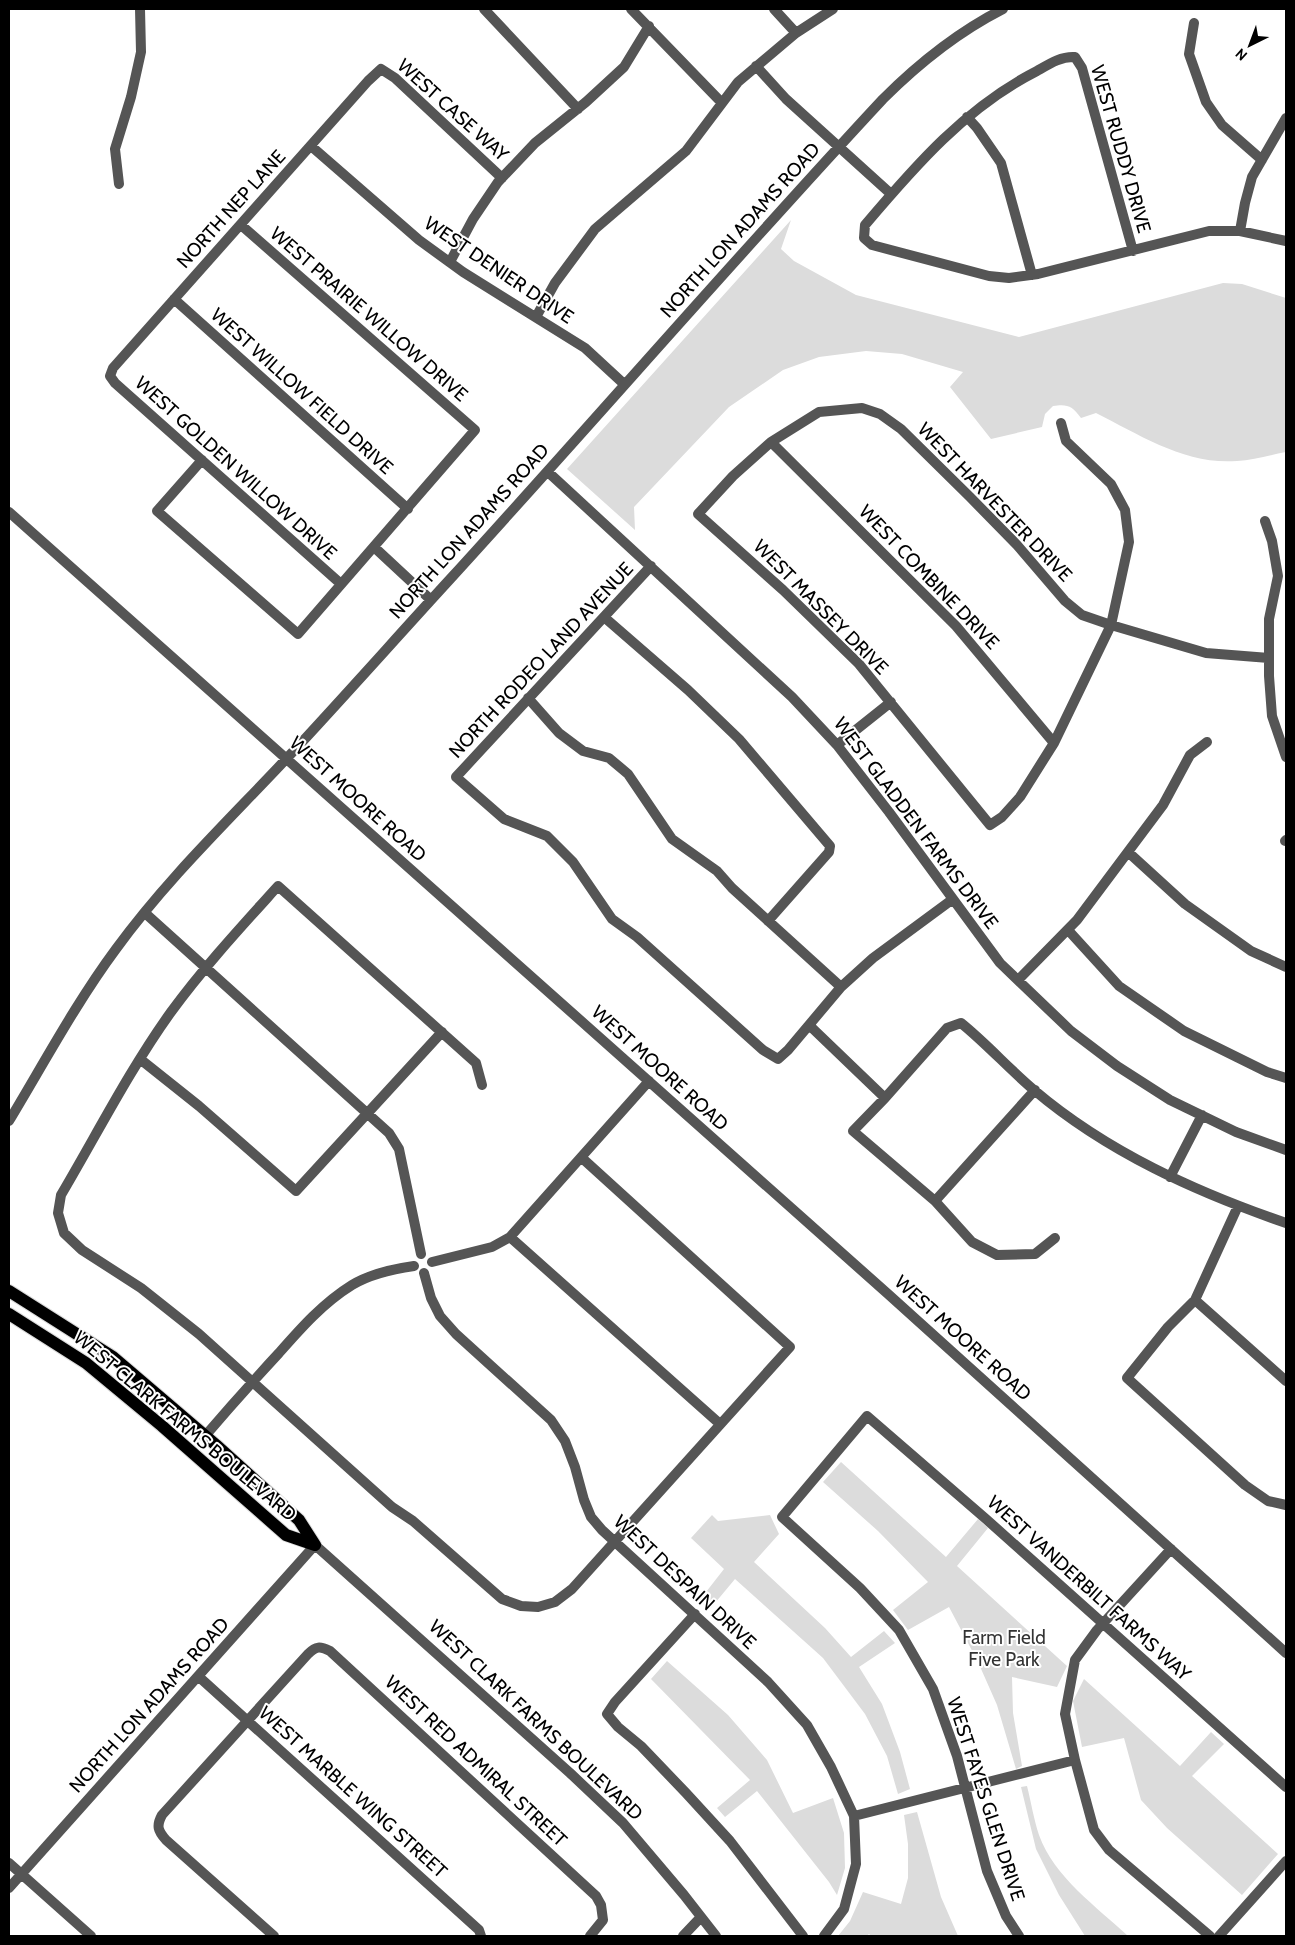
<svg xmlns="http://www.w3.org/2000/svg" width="1295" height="1945" viewBox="0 0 1295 1945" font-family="Cabin,sans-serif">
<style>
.green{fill:#dcdcdc}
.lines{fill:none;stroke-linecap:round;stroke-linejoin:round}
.major-casing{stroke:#dbdbdb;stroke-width:14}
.minor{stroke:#555;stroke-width:10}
.major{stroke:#000;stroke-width:12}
.labels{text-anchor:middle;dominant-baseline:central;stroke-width:4;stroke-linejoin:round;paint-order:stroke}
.street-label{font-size:19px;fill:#000;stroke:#fff}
.park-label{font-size:19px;fill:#333;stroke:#fff}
</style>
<rect width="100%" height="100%" fill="#fff"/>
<path class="green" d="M791,220L781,249L794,261L856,295L1019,337L1223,283L1242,284L1286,298V452C1270,455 1253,460 1237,461C1185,465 1140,435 1096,413L1081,418C1072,406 1068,404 1053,406L1045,414L1042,427L991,439L950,387L963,372L902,354L866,351L819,357L783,370L729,407L634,507L635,530L567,469Z
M841,1462L946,1557L978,1519L988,1528L957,1566L1067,1666L1057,1687L1012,1677L1013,1713L1022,1766L1016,1769L997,1705L978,1662L949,1607L908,1630L893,1610L928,1582L878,1531L823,1482Z
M712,1515L718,1521L770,1515L779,1534L754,1562L825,1628L851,1657L884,1631L895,1643L859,1667L882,1704L900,1752L910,1789L898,1794L887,1756L865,1714L823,1658L735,1579L710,1609L699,1601L724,1569L691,1538Z
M667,1661L728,1715L767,1760L793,1813L833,1798L844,1833L845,1868L837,1895L829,1882L757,1791L725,1817L717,1808L750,1780L651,1679Z
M1084,1679L1180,1766L1211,1732L1224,1744L1192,1776L1278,1854L1242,1895L1167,1828L1141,1800L1124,1738L1082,1747L1073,1701Z
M1027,1786C1031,1802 1034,1820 1039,1835C1054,1877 1097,1907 1128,1936H1085L1059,1895L1036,1849L1021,1787Z
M917,1812L941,1897L958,1936H871L869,1934L867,1936H838L850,1921L863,1892L901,1904L908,1878V1844L904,1815Z"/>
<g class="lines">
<g class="major-casing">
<path id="major" d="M9,1291L113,1357L216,1445L299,1520L315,1545
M9,1314L86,1363L162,1426L286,1535L315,1545"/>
</g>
<path class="minor" d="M484,9L578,109
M631,9L722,103
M774,9L796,33
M1194,23L1189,54L1206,102L1222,125L1262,160
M756,66L786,99L891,194
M967,117L977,128L1001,163L1032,275
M311,146L419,240L463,272L585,348L624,384
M119,184L115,149L131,97L141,52L140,9
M1240,231L1245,203L1252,177L1286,118
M1133,251L1082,68L1075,57C1061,56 1049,64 1037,71C966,107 915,166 865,225L864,238L872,245L989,276L1009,278L1038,274L1209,231H1240L1286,241
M450,262L473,219L498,182L535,143L586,102L624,67L649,26
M174,299L408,509
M536,317L555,283L595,229L686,151L738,82L796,33L833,9
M1061,423L1066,441L1111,484L1125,510L1129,542L1111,625L1054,743L1020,797L1002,817L990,825L859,664L783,590L698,514L733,476L771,442L819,412L862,408L880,414L901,429L970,497L1017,545L1065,601L1082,615L1111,625L1206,653L1269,658
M771,442L956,626L1054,743
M202,460L157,511L298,634L475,430L241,225
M548,472L792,697L837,745L889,812L1000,963L1071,1031L1117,1066L1170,1100L1236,1132L1286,1150
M9,512L888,1294L1286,1653
M1265,521L1272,541L1278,576L1269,619V676L1272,716L1286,757
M374,547L431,600
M651,566L456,777L504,819L547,836L573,862L612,919L637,937L763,1050L778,1059L788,1050L841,987L873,958L953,899
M341,584L115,383L110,376L113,368L368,81L381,69L395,78L502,178
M604,617L688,690L739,739L830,846L829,852L768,921
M528,698L559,733L583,751L609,758L628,774L672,839L717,871L732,888L841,987
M837,745L891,702
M1285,841L1286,840
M1128,852L1185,904L1251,951L1286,967
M145,913L389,1133L399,1149L421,1254
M1068,930L1119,986L1184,1031L1267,1072L1286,1078
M1018,980L1077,920L1163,805L1190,755L1207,742
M809,1025L885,1098
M140,1059L199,1106L296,1191L442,1032
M482,1085L476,1063L278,886C241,927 204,967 171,1012C130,1069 97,1134 61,1195L58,1213L64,1233L82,1250L141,1288L199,1334L392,1507L413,1521L502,1599L521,1606L538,1607L555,1602L572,1589L790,1347L582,1158
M9,1121C44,1063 76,1003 116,949C167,879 229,820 288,757C343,698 397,637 452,577C597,418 737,256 883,99C919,63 958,32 1003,9
M1170,1177L1202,1115
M935,1201L1035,1090
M1238,1206L1195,1300L1168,1327L1127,1378L1245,1485L1268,1501L1286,1505
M510,1237L720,1424
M1055,1238L1035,1254L997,1255L972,1242L935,1201L853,1131L885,1098L947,1028L961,1023C987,1044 1009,1069 1034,1090C1107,1152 1196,1192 1286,1223
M432,1262L492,1247L510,1237L649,1081
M424,1273L431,1298L440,1316L456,1334L551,1420L565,1441L575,1467L584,1500L591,1517L602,1530L768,1682L807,1725L831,1767L854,1816L856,1864L844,1909L824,1936
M1195,1300L1286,1381
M205,1436C229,1408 254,1380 279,1353C301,1328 323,1303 352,1285C370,1274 393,1269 414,1266
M1171,1549L1097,1630L1075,1660L1065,1714L1075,1760L1094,1830L1109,1850L1210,1936
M695,1614L615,1702L607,1714L618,1727L641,1746L686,1793L730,1841L803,1936
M198,1676L479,1930L481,1936
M854,1816L1075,1760
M9,1863L91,1936
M9,1888L315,1545L570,1773L623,1823L684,1895L716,1936
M274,1936L166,1840C158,1831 156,1826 162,1815L308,1654C316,1646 320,1646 330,1651L596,1896L601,1905L603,1920L590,1936
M683,1936L701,1917
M1019,1936L1006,1916L987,1871L957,1756L933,1689L899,1630L860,1588L782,1517L867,1416L986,1519L1286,1787
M1219,1936L1286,1861"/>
<use href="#major" class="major"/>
</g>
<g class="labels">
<g class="street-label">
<text transform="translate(453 110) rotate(42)">WEST CASE WAY</text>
<text transform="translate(1121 149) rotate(74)">WEST RUDDY DRIVE</text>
<text transform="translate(231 209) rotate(-48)">NORTH NEP LANE</text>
<text transform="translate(740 230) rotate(-48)">NORTH LON ADAMS ROAD</text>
<text transform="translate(499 270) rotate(34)">WEST DENIER DRIVE</text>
<text transform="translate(369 314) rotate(41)">WEST PRAIRIE WILLOW DRIVE</text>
<text transform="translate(302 391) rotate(42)">WEST WILLOW FIELD DRIVE</text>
<text transform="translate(236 468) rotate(42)">WEST GOLDEN WILLOW DRIVE</text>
<text transform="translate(995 502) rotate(46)">WEST HARVESTER DRIVE</text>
<text transform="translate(469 531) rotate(-48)">NORTH LON ADAMS ROAD</text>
<text transform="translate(929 577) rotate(46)">WEST COMBINE DRIVE</text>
<text transform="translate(821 607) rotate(45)">WEST MASSEY DRIVE</text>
<text transform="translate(541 660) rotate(-47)">NORTH RODEO LAND AVENUE</text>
<text transform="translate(358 799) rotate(42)">WEST MOORE ROAD</text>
<text transform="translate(916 823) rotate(53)">WEST GLADDEN FARMS DRIVE</text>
<text transform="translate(660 1068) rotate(42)">WEST MOORE ROAD</text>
<text transform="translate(963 1338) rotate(42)">WEST MOORE ROAD</text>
<text transform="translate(185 1426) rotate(40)">WEST CLARK FARMS BOULEVARD</text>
<text transform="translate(685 1582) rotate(43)">WEST DESPAIN DRIVE</text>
<text transform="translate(1089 1588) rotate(42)">WEST VANDERBILT FARMS WAY</text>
<text transform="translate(149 1705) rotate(-48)">NORTH LON ADAMS ROAD</text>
<text transform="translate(536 1720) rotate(43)">WEST CLARK FARMS BOULEVARD</text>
<text transform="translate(476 1761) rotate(43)">WEST RED ADMIRAL STREET</text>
<text transform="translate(353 1792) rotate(42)">WEST MARBLE WING STREET</text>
<text transform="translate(986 1799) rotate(72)">WEST FAYES GLEN DRIVE</text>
</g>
<g class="park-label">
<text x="1004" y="1637">Farm Field<tspan x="1004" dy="22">Five Park</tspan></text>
</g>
</g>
<rect width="1295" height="1945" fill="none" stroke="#000000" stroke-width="20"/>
<g transform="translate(1250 45) rotate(222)" stroke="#ffffff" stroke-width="4" paint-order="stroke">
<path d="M0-4L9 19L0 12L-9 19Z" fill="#000000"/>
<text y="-8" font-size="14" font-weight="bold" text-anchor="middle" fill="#000000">N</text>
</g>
</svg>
